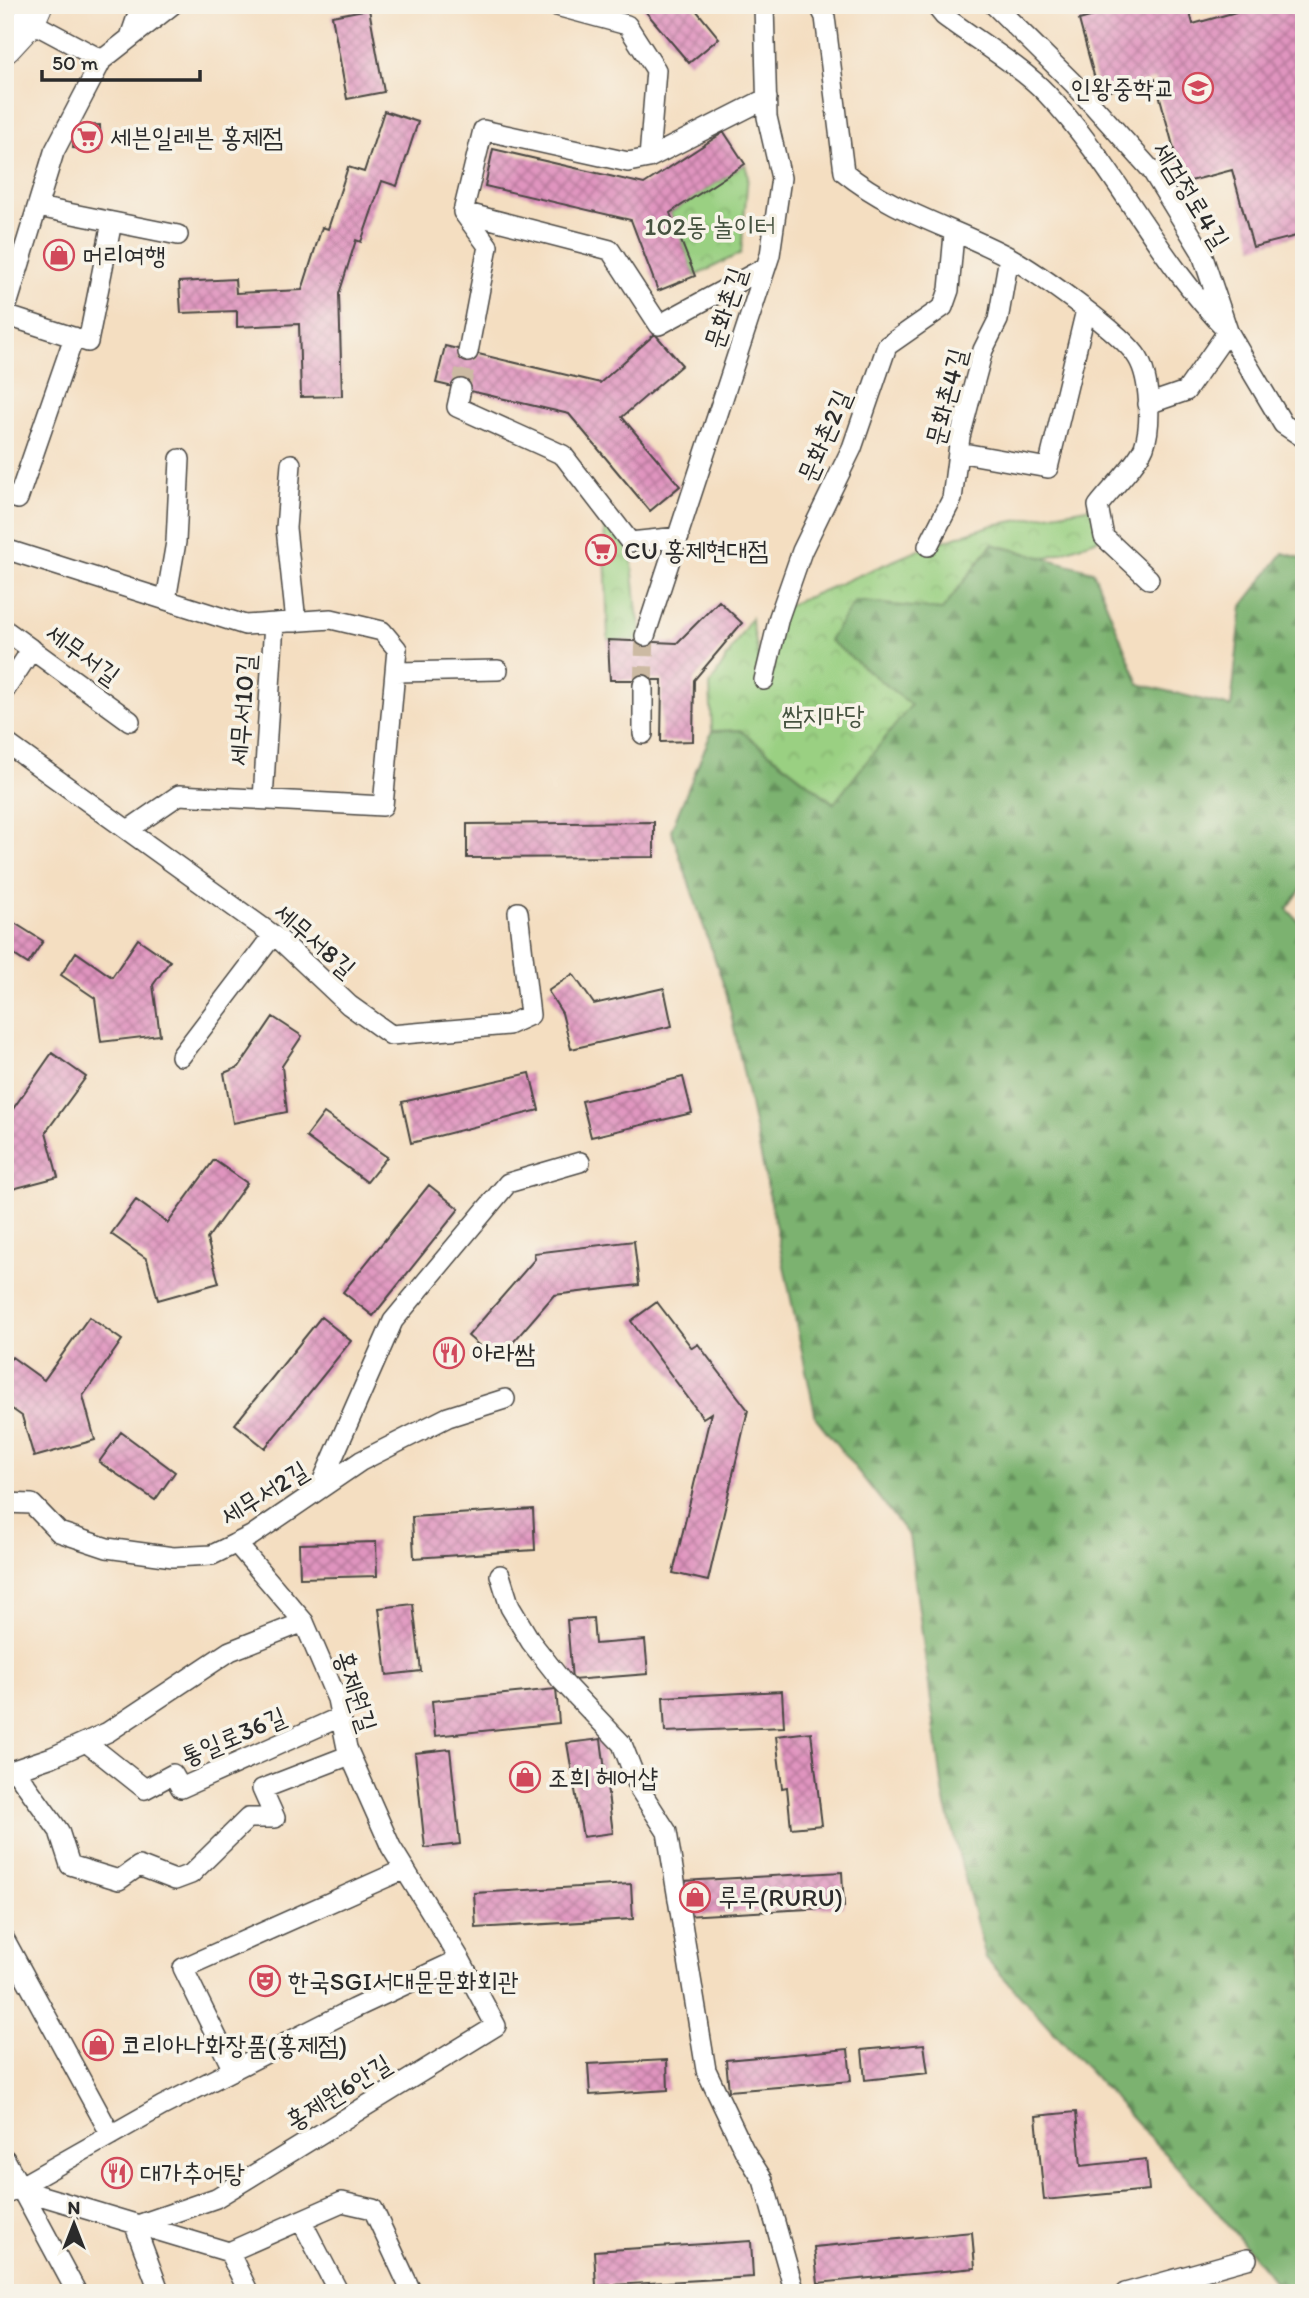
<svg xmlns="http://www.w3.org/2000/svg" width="1309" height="2298" viewBox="0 0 1309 2298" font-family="Itim,'Poor Story',sans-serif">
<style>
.forest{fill:url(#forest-firs);stroke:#536e4e;stroke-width:2}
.park{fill:url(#park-crowns);stroke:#627e56;stroke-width:2}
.building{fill:url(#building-cross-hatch)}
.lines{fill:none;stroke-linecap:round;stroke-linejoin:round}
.minor-tunnel{stroke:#ccbaa3;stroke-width:19;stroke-dasharray:19 10;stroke-linecap:butt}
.minor-casing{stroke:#494642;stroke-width:22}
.primary-casing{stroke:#494642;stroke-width:34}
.minor{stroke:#fff;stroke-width:19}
.primary{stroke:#fff;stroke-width:32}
.labels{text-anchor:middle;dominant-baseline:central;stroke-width:7;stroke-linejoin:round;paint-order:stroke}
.poi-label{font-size:26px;fill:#2b2b2b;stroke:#f7f3e8;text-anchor:start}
.street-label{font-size:26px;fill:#2b2b2b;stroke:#f7f3e8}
.park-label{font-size:26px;fill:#475441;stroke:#f7f3e8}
</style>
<defs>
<pattern id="forest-firs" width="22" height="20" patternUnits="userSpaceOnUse" patternTransform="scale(1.75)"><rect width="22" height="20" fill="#7bb270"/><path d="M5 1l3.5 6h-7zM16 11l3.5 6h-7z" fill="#65915c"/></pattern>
<pattern id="park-crowns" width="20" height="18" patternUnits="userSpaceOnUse" patternTransform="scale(1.75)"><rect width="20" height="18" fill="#9ad082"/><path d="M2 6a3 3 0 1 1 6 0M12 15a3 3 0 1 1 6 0" fill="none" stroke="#85b370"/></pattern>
<pattern id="building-cross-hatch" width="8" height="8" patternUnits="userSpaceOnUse" patternTransform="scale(1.75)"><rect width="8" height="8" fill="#e094bf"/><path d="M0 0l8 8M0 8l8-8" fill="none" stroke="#b6799b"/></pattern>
</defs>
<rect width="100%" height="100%" fill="#f7f3e8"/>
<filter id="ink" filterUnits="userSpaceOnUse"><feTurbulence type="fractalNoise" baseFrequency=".0143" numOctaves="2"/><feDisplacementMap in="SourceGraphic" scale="14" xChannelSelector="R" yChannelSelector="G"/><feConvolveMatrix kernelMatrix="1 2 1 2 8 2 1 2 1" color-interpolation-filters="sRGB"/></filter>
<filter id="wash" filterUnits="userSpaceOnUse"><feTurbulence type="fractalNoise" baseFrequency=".00686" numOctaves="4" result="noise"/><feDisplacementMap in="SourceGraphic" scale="28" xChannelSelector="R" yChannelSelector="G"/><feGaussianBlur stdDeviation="1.57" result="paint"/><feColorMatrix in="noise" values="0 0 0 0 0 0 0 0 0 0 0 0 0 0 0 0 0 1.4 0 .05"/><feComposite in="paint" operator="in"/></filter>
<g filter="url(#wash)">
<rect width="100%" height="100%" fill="#f4dec1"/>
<path class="forest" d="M992,544L1093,571L1139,684L1231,707L1242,606L1283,553L1304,559V885L1287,909L1304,927V2293H1284L1210,2203L986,1958L944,1798L909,1536L816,1418L727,995L671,830L712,731L740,730L833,803L829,640L855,601L942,610Z"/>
<path class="park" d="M745,164L748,175L741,253L695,276L670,213Z
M1098,506L1104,537L1045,558L992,544L942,610L855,601L829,640L911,705L834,803L740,730L712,731L710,685L751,618L763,678L782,608L928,546L993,525Z
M604,517L630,542L637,612L644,642L608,640Z"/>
<g id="blocks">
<path class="building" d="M640,5H692L719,38L689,63Z
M1134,5H1188L1193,24L1261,5H1304V234L1253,247L1232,170L1183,183L1155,79L1099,94L1079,20Z
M369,9L384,92L347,99L332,16Z
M384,111L418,122L397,186L382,181L361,242L356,240L339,294L342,396L301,397L299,324L237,327V311L181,313L179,282L235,279L236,293L302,290L322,227L328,229L348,167L364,172Z
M100,125V149L73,148L75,126Z
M724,132L745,164L670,213L695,276L658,291L631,220L485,186L493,149L644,184Z
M655,334L682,365L622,417L680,486L650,511L569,414L436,383L445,346L600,383Z
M719,601L742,623L694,680L693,741L661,742L662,680H610L608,640L677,643Z
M654,822V857L467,858V824Z
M5,917L43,941L28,964L5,949Z
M138,939L170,961L153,985L160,1035L101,1042L95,998L61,975L76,952L112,977Z
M573,974L594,1004L664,988L672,1026L571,1049L562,1013L548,991Z
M273,1017L302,1036L282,1066L287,1112L233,1123L224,1073L239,1067Z
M52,1053L86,1077L46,1132L58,1177L5,1191V1115L8,1116Z
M530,1073L539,1110L411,1143L402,1102Z
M683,1077L692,1113L591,1137L582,1101Z
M324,1113L387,1157L367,1182L306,1137Z
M214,1160L247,1183L207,1239L219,1283L158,1300L147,1259L111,1234L136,1200L168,1223Z
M429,1185L459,1209L373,1316L343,1292Z
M634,1241L639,1285L554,1295L497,1361L468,1336L535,1259L534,1253Z
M657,1302L692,1348L698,1344L748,1410L708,1581L673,1573L711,1413L703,1418L631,1321Z
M89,1317L122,1340L83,1396L95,1440L34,1457L22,1416L5,1404V1366L12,1357L44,1380Z
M321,1317L351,1341L265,1448L235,1424Z
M121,1432L175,1472L155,1500L99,1462Z
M533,1509L535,1550L414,1558L412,1517Z
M376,1542L377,1576L300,1578L299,1544Z
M413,1604L421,1671L387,1675L379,1608Z
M593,1618L595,1644L645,1640L648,1674L572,1680L567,1620Z
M556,1689L559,1723L435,1736L432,1701Z
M782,1691L784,1727L665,1732L663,1697Z
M811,1732L822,1825L791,1828L787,1787L782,1788L776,1736Z
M601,1739L613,1833L583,1837L567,1743Z
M450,1749L460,1844L425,1848L415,1753Z
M842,1872L844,1907L685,1916L683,1881Z
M631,1884L633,1919L476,1928L474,1893Z
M924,2044L928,2073L865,2080L862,2050Z
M848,2049L851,2081L729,2091L726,2060Z
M667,2060L668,2090L590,2095L588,2064Z
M1076,2112L1081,2166L1146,2159L1149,2190L1044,2200L1036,2116Z
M972,2232L975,2268L818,2283L814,2247Z
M751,2241L753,2277L596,2286L594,2251Z"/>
</g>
</g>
<g filter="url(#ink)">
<use href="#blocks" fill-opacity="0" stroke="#494642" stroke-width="2"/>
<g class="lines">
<path class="minor-tunnel" d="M461,389L468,352
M643,685L645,636"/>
<g class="minor-casing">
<path id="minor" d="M553,5L627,25L656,70L649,158L767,98
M819,5L825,17L844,172C894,213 953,227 1009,257C1036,272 1123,333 1138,358C1150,378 1152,425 1144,447C1137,464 1110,490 1098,506L1104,537L1149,579
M935,5L944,16C973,38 1023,68 1046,93C1115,165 1157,260 1228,331L1186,391L1148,404
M994,5L1073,83L1152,171L1201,251L1228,331L1243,357L1283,424L1304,438
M29,21L102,60
M130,37L141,5
M649,158L628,162L483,130L463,212L610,250L659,325L766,267
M38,207L178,235
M463,212L488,246L468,352
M5,312L54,152L102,60L172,5
M5,315L88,342L112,222
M461,389L457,407L563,455L630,542L679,537
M958,452L1048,468L1086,310
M291,464L286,528L296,622
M5,495L18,499L74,337
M928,546L952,499L960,437L983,350L998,320L1009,257
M5,549L245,625L331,619L382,631L397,649L383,806L179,795L128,830
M166,600L176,542L180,459
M5,630L130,721
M645,636L770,255L781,178L767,117L764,5
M396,672L498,670
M764,680L779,617L802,551L852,448L887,346L943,307L949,290L954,234
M643,685V734
M5,690L32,649
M5,742L280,940L349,1005L391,1035L508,1025L530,1015L518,912
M263,799L274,623
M181,1056L273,935
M319,1489L393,1321L508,1183L580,1162
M5,1503L32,1504L59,1532L107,1548L173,1557L212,1555L251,1536L361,1461L448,1417L505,1399
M500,1575L510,1607L531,1642L561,1680L622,1744L640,1790L667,1832L706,2070L744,2150L763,2180L795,2293
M86,1742L145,1789L173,1774L181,1788L340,1717
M15,1770L59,1831L70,1865L119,1880L139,1866L175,1880L191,1874L248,1818H275L262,1789L350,1755
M5,1773L52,1757L108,1732L230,1651L304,1622
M5,1940L111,2135
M233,2070L183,1968L405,1869
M5,2159L77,2293
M19,2189L229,2252L342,2202L373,2209L412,2293
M5,2195L162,2106L353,2009L460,1959
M301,2220L339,2293
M229,2252L249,2293
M160,2293L135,2226L216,2198L496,2026L460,1959L391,1847L347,1748L337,1699L304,1622L236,1543
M1125,2293L1247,2259"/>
</g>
<g class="primary-casing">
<path id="primary" d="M5,47L29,21L36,5"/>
</g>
<use href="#minor" class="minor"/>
<use href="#primary" class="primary"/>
</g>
</g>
<defs>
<g id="school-ring" transform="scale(1.575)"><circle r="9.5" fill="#f7f3e8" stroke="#d1495b" stroke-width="1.5"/><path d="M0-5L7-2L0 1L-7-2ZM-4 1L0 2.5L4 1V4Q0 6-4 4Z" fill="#d1495b"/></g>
<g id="supermarket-ring" transform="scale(1.575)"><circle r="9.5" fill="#f7f3e8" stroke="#d1495b" stroke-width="1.5"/><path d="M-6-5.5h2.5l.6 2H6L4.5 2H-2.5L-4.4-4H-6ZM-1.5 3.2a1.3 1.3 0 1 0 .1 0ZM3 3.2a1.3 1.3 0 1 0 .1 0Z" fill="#d1495b"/></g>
<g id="shop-ring" transform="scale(1.575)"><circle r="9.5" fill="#f7f3e8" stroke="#d1495b" stroke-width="1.5"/><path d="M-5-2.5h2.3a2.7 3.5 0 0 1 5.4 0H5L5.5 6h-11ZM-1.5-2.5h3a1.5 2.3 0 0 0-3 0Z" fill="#d1495b"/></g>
<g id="restaurant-ring" transform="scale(1.575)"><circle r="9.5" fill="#f7f3e8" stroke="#d1495b" stroke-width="1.5"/><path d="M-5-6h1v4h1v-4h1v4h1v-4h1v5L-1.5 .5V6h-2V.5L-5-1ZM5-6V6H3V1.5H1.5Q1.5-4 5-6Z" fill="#d1495b"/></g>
<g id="theatre-ring" transform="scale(1.575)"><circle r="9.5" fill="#f7f3e8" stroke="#d1495b" stroke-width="1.5"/><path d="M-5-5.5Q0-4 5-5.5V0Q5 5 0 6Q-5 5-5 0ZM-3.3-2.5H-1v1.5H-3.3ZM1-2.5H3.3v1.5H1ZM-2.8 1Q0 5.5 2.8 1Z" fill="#d1495b"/></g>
</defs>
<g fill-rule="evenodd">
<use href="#school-ring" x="1198" y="88"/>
<use href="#supermarket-ring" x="87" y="137"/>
<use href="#shop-ring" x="59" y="255"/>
<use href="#supermarket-ring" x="601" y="550"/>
<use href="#restaurant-ring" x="449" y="1353"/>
<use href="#shop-ring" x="525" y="1777"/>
<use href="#shop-ring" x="695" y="1897"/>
<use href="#theatre-ring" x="265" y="1981"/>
<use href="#shop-ring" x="98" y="2045"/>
<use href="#restaurant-ring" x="117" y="2173"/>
</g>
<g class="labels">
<g class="poi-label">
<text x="1175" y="88" text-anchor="end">인왕중학교</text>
<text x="110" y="137">세븐일레븐 홍제점</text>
<text x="82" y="255">머리여행</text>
<text x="624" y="550">CU 홍제현대점</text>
<text x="472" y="1353">아라쌈</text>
<text x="548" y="1777">조희 헤어샵</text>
<text x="718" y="1897">루루(RURU)</text>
<text x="288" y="1981">한국SGI서대문문화회관</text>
<text x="121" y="2045">코리아나화장품(홍제점)</text>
<text x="140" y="2173">대가추어탕</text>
</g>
<g class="street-label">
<text transform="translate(1191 195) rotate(58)">세검정로4길</text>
<text transform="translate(725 308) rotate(-72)">문화촌길</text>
<text transform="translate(946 397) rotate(-76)">문화촌4길</text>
<text transform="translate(824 436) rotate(-67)">문화촌2길</text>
<text transform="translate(83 654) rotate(36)">세무서길</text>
<text transform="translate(242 710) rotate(-86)">세무서10길</text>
<text transform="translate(315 940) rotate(41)">세무서8길</text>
<text transform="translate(264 1493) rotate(-32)">세무서2길</text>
<text transform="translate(356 1691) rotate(72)">홍제원길</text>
<text transform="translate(233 1736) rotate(-23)">통일로36길</text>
<text transform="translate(338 2092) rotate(-32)">홍제원6안길</text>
</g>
<g class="park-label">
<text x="710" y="226">102동 놀이터</text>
<text x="823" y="715">쌈지마당</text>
</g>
</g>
<rect width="1309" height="2298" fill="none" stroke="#f7f3e8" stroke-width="28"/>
<g transform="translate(74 2224)" stroke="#f7f3e8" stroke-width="5" paint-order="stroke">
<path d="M0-5L12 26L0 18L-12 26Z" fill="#2b2b2b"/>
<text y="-10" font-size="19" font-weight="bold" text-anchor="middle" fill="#2b2b2b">N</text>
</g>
<path d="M42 70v10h158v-10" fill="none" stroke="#2b2b2b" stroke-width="3.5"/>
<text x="52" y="70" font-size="21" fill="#2b2b2b" stroke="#f7f3e8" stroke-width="5" paint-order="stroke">50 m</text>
</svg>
